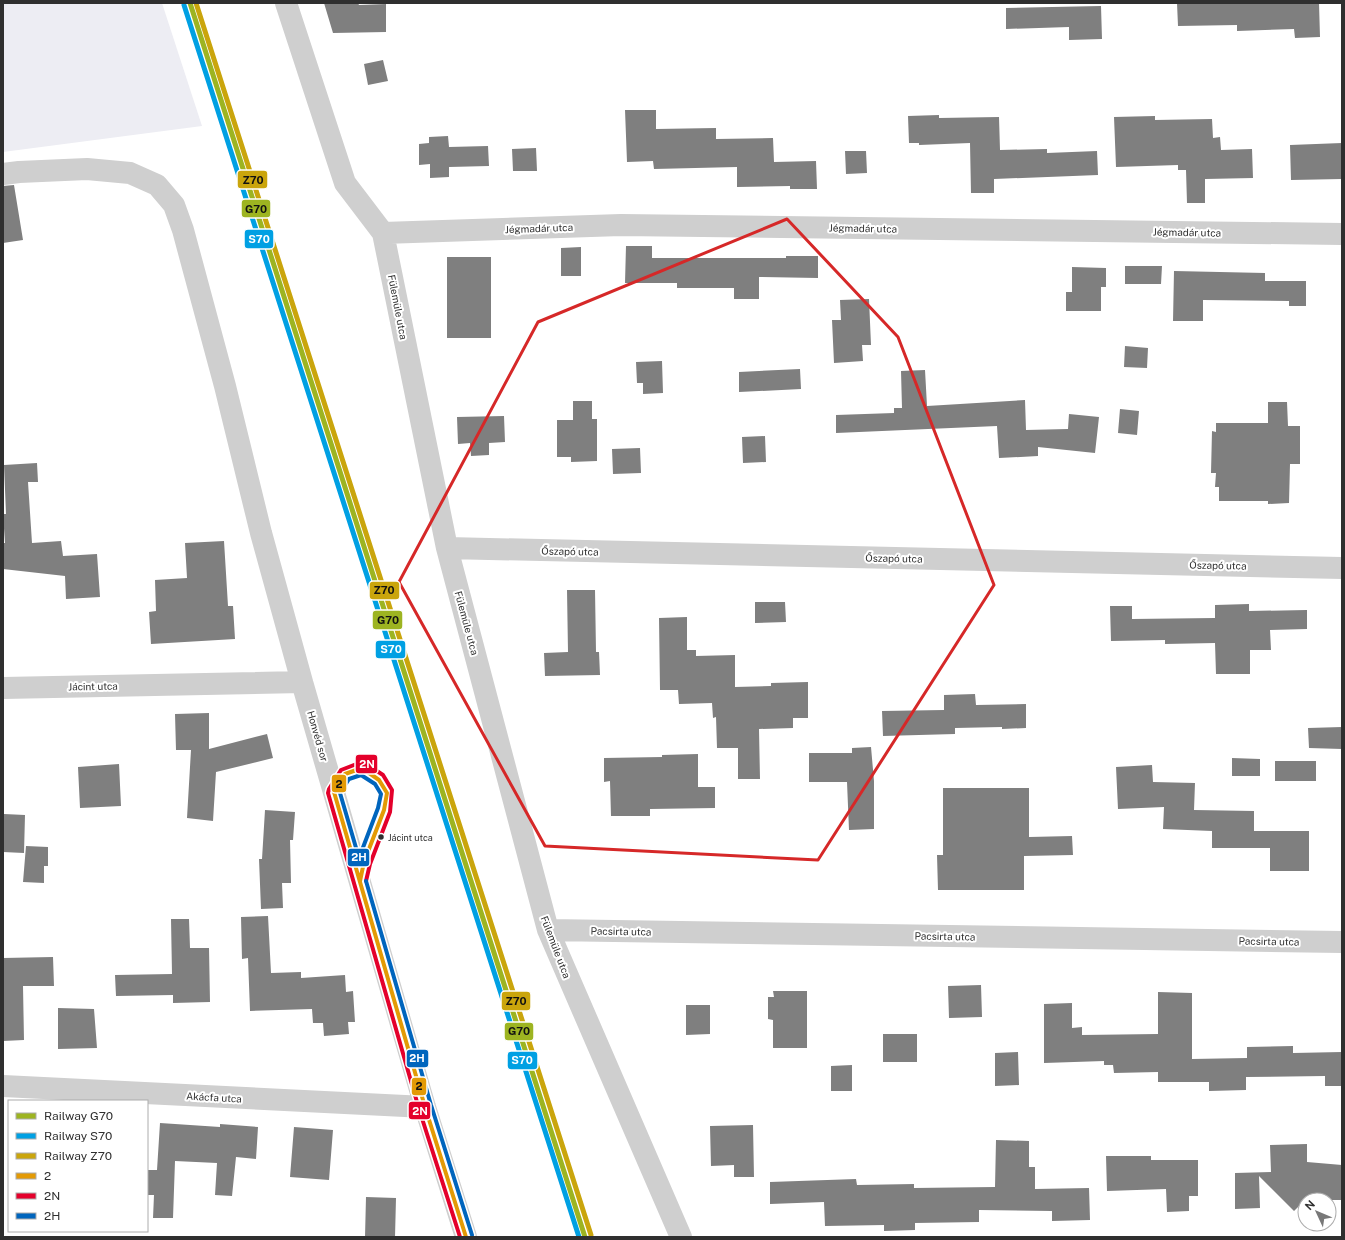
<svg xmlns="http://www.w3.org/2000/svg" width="1345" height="1240" viewBox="0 0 1345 1240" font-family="'Public Sans',sans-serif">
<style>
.green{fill:#ededf3}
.building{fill:#7f7f7f}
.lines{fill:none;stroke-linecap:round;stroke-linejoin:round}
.lane{stroke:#cfcfcf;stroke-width:12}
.street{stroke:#cfcfcf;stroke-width:22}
.bus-1-casing{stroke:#fff;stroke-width:7}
.bus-2-casing{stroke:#fff;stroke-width:7}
.bus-3-casing{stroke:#fff;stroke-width:7}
.bus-1{stroke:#e39a05;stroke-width:4}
.bus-2{stroke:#e4002b;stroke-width:4}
.bus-3{stroke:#0065bd;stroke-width:4}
.rail-1-casing{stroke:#fff;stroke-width:8}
.rail-2-casing{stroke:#fff;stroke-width:8}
.rail-3-casing{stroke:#fff;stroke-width:8}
.rail-1{stroke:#9db421;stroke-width:5}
.rail-2{stroke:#00a0e3;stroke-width:5}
.rail-3{stroke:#caa50c;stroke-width:5}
.marked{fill:none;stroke:#d62828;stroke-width:3;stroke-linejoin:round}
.bus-dot{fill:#2f2f2f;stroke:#fff;stroke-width:1.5}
.labels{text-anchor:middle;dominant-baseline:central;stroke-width:4;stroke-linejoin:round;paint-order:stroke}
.bus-label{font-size:9px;fill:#2f2f2f;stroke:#fff;text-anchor:start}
.street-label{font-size:10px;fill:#2f2f2f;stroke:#fff}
.line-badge{stroke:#fff;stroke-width:1.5}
.badge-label{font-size:11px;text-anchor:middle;font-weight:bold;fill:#fff}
.pale-badge-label{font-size:11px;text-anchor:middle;font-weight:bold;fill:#111}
</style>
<rect width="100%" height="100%" fill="#fff"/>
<path class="green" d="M3,3H162L202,126L3,152Z"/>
<path class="building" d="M324,3H358L359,5L386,4V32L333,33Z
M1177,3H1216V4L1319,3L1320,37L1295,38L1294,29L1237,31V25L1178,26Z
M1101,6L1102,39L1069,40V27L1006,29V8Z
M383,60L388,81L368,85L364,64Z
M625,110H656V129L716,128V139L773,138L774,162L816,161L817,189H790V186L737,187V167L654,169L653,161L627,162Z
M939,115V118L999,117L1000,150L1047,149V153L1097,151L1098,175L994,179V193H971L970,143L919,145V143H909L908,116Z
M1155,116V120L1212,119L1213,138L1220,137L1221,150L1252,149L1253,178L1205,179V203H1187L1186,170H1178V165L1116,167L1114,117Z
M448,136L449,147L488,146L489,166L449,167V177L430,178V164L419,165V144L429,143V137Z
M1342,143V179L1291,180L1290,145Z
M536,148L537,171H513L512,149Z
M845,151H866L867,173L846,174Z
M14,185L23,240L3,243V186Z
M626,246H652V258H786V256H818V278L759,277V299H734V288H677V283H625Z
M581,247V276H561V248Z
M447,257H491V338H447Z
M1125,266H1162L1161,284H1125Z
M1072,267L1106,268V287H1101V311H1066V292H1072Z
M1174,271L1265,273V281H1306V306H1289V301L1203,300V321H1173Z
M869,299L871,345H862L863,361L834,363L832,320H841L840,300Z
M1125,346L1148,348L1147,368L1124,367Z
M662,361L663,393L643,394V383H637L636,362Z
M800,369L801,389L739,392V372Z
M925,370L927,406L1025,400L1026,430L1068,429L1069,414L1099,417L1095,453L1038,447V456L999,458L997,426L836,433V415L894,413V408H902L901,371Z
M573,401H592V419H597V461L571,462V457H557V420H573Z
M1268,402H1287L1288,426H1300V464H1290L1289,503L1268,504V501H1219V487H1215L1216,473H1211L1212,431L1216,432V423H1268Z
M1120,409L1139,411L1137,435L1118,433Z
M504,416L505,442L489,443V455L471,456L470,443L458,444L457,417Z
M765,436L766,462L743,463L742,437Z
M640,448L641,473L613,474L612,449Z
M37,463L38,482H28L32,543L61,541L63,556L97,554L100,597L66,599L65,576L3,569V543H5L3,514H6L4,465Z
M224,541L228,606H233L235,639L151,644L149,612L156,611L155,580L187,578L185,543Z
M567,590H595L596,652H599L600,675L545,676L544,653L568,652Z
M755,602H785L786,622L755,623Z
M1249,604V611L1307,610V629L1270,630L1271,650H1250V674H1216L1215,643L1165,644V640L1111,641L1110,606H1132V619L1215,618V605Z
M687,617V650H696V656L735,655V687L771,686V683L808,682V718H793V728L759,729L760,779H738V748H717L716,717L713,718L712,703L679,704L678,690H660L659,618Z
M975,694L976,705L1026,704V728L1002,729V727L955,728V734L883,736L882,711L944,710V695Z
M209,713V749L267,734L273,758L216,772L213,821L187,818L191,750H176L175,714Z
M1342,727V749L1309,748L1308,728Z
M871,747L874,781V829L849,830L847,782H809V753H852V748Z
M698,754V787H715V808L650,809V816H611L610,781L604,782V758L662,757V755Z
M1232,758L1260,759V776H1232Z
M1275,761H1316V781H1275Z
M119,764L121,806L80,808L78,767Z
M1152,765L1153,782L1195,783L1194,810L1254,811V831H1309V871H1270V848H1212V831L1163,829L1164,807L1118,809L1116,767Z
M943,788H1029V837L1072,836L1073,855L1024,856V890H938L937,855H943Z
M265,810L295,812L293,840H290L291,883H282L283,908L261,909L259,859H262Z
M4,814L25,815L24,853L3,852Z
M26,846L48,847V866H44V883L23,882Z
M268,916L271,973L301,972V978L345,975L346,992L353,991L355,1022H348L349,1034L324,1036L323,1023H313L312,1009L250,1011L248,958L242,959L241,917Z
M171,919H189L190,948H209L210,1002L173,1003V995L116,996L115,975L172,974Z
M53,957L54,986H23L24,1040L3,1041V958Z
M981,985L982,1017L949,1018L948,986Z
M773,991H807V1048H773V1020L768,1019V997H774Z
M1158,992L1192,993V1059L1247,1058V1047L1293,1046V1053L1342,1052V1086H1325V1076L1246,1077V1090L1209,1091V1082H1158V1072L1114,1073L1113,1065H1104V1061L1044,1063V1004L1072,1003V1028L1082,1027V1035L1158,1034Z
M686,1005H710V1034L686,1035Z
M58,1008L94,1009L97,1048L58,1049Z
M883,1034H917V1062H883Z
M1018,1052L1019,1085L995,1086V1053Z
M852,1065V1091H831V1066Z
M160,1123L220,1127V1124L258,1127L256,1159L236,1157L232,1196L215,1195L217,1163L175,1161L173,1218H153L154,1195H147V1170H157Z
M753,1125L754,1177H734V1165L711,1166L710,1126Z
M294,1127L333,1130L329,1180L290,1177Z
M996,1140L1029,1141V1167H1035V1189L1089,1188L1090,1220L1052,1221V1211L979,1210V1222L915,1223V1230L884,1231V1225L825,1226L824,1202L770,1204V1182L856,1179L857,1185L914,1184V1188L995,1187Z
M1307,1144V1162L1342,1165V1200H1305L1294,1211L1259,1176L1260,1208L1235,1209V1173L1271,1172L1270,1145Z
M1106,1156H1151V1160H1198V1196H1189V1211L1167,1212L1166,1189L1107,1191Z
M366,1197L396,1198L395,1237H365Z"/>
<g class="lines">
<path class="lane" d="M334,792L345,774L362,768L379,780L387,793C382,822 367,846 361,874"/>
<path class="street" d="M286,3L345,183L383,233L447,548L548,930L681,1237
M3,174L19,172L87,169L130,173L157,185L174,205L183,230L225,386L261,533L302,682L425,1107L466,1237
M383,233L621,225L1342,234
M447,548L1342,568
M3,688L302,682
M548,930L1342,942
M3,1086L425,1107"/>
<g class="bus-1-casing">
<path id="bus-1" d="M360,881L364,862L384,810L387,793L379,780L362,768L345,774L334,792L425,1107L466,1237"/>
</g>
<g class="bus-2-casing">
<path id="bus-2" d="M366,881L370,864L390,812L392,790L383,775L365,763L362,762L341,770L329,789L328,793L419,1109L460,1237"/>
</g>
<g class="bus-3-casing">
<path id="bus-3" d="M361,775L375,784L381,794L378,808L359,858L340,793L349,779Z
M366,881L431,1105L472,1235"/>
</g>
<use href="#bus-1" class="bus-1"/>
<use href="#bus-2" class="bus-2"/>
<use href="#bus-3" class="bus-3"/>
<g class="rail-1-casing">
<path id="rail-1" d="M190,3L585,1237"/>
</g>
<g class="rail-2-casing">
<path id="rail-2" d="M184,5L579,1237"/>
</g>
<g class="rail-3-casing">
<path id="rail-3" d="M196,3L591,1235"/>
</g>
<use href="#rail-1" class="rail-1"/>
<use href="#rail-2" class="rail-2"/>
<use href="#rail-3" class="rail-3"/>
</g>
<path class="marked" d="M787,219L898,337L994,585L818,860L545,846L399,582L538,322Z"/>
<circle class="bus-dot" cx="381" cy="837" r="3.5"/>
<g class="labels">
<g class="bus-label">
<text x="388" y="837">Jácint utca</text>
</g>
<g class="street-label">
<text transform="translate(539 228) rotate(-2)">Jégmadár utca</text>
<text transform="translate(863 228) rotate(1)">Jégmadár utca</text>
<text transform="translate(1187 232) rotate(1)">Jégmadár utca</text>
<text transform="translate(398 307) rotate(79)">Fülemüle utca</text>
<text transform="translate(570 551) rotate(1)">Őszapó utca</text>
<text transform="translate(894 558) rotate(1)">Őszapó utca</text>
<text transform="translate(1218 565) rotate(1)">Őszapó utca</text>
<text transform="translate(467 623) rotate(75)">Fülemüle utca</text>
<text transform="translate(93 686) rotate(-1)">Jácint utca</text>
<text transform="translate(318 736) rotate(74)">Honvéd sor</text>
<text transform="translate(621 931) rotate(1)">Pacsirta utca</text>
<text transform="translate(945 936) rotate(1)">Pacsirta utca</text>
<text transform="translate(1269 941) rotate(1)">Pacsirta utca</text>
<text transform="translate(556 947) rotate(69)">Fülemüle utca</text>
<text transform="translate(214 1097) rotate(3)">Akácfa utca</text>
</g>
</g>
<g class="line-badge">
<rect x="237" y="170" width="31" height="19" rx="4" fill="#caa50c"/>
<rect x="241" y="199" width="30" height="19" rx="4" fill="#9db421"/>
<rect x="244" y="229" width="30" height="20" rx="4" fill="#00a0e3"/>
<rect x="369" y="581" width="31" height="19" rx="4" fill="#caa50c"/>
<rect x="372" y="610" width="31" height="20" rx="4" fill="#9db421"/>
<rect x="375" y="640" width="31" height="19" rx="4" fill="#00a0e3"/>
<rect x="355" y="754" width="23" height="20" rx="4" fill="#e4002b"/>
<rect x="331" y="774" width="16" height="19" rx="4" fill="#e39a05"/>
<rect x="347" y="848" width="23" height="19" rx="4" fill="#0065bd"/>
<rect x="501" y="991" width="30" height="20" rx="4" fill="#caa50c"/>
<rect x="504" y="1022" width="30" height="19" rx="4" fill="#9db421"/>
<rect x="406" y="1049" width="23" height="19" rx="4" fill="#0065bd"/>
<rect x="507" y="1051" width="31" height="19" rx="4" fill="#00a0e3"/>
<rect x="411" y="1077" width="16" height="19" rx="4" fill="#e39a05"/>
<rect x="408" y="1101" width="23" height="19" rx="4" fill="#e4002b"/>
</g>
<g class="badge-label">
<text x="259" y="243">S70</text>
<text x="391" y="653">S70</text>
<text x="367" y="768">2N</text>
<text x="359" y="861">2H</text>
<text x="417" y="1062">2H</text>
<text x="522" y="1064">S70</text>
<text x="420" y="1115">2N</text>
</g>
<g class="pale-badge-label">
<text x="253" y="184">Z70</text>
<text x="256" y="213">G70</text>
<text x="384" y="594">Z70</text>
<text x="388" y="624">G70</text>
<text x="339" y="788">2</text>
<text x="516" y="1005">Z70</text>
<text x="519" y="1035">G70</text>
<text x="419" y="1090">2</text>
</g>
<rect width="1345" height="1240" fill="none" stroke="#2f2f2f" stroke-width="8"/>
<rect x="8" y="1100" width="140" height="132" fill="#ffffff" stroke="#acacac"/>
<rect x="16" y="1113" width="20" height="6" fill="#9db421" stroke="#acacac"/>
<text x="44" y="1120" font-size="12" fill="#2f2f2f">Railway G70</text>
<rect x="16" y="1133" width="20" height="6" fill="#00a0e3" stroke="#acacac"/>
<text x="44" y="1140" font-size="12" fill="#2f2f2f">Railway S70</text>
<rect x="16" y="1153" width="20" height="6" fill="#caa50c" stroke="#acacac"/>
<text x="44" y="1160" font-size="12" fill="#2f2f2f">Railway Z70</text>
<rect x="16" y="1173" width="20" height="6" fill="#e39a05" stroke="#acacac"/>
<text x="44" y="1180" font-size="12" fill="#2f2f2f">2</text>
<rect x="16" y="1193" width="20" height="6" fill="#e4002b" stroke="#acacac"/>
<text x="44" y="1200" font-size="12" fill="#2f2f2f">2N</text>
<rect x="16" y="1213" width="20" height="6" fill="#0065bd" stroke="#acacac"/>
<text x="44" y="1220" font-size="12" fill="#2f2f2f">2H</text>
<g transform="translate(1317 1212) rotate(314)"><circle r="19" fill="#ffffff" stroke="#acacac"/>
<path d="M0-3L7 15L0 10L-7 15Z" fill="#787878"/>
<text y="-6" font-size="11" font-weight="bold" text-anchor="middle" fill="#2f2f2f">N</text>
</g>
</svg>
